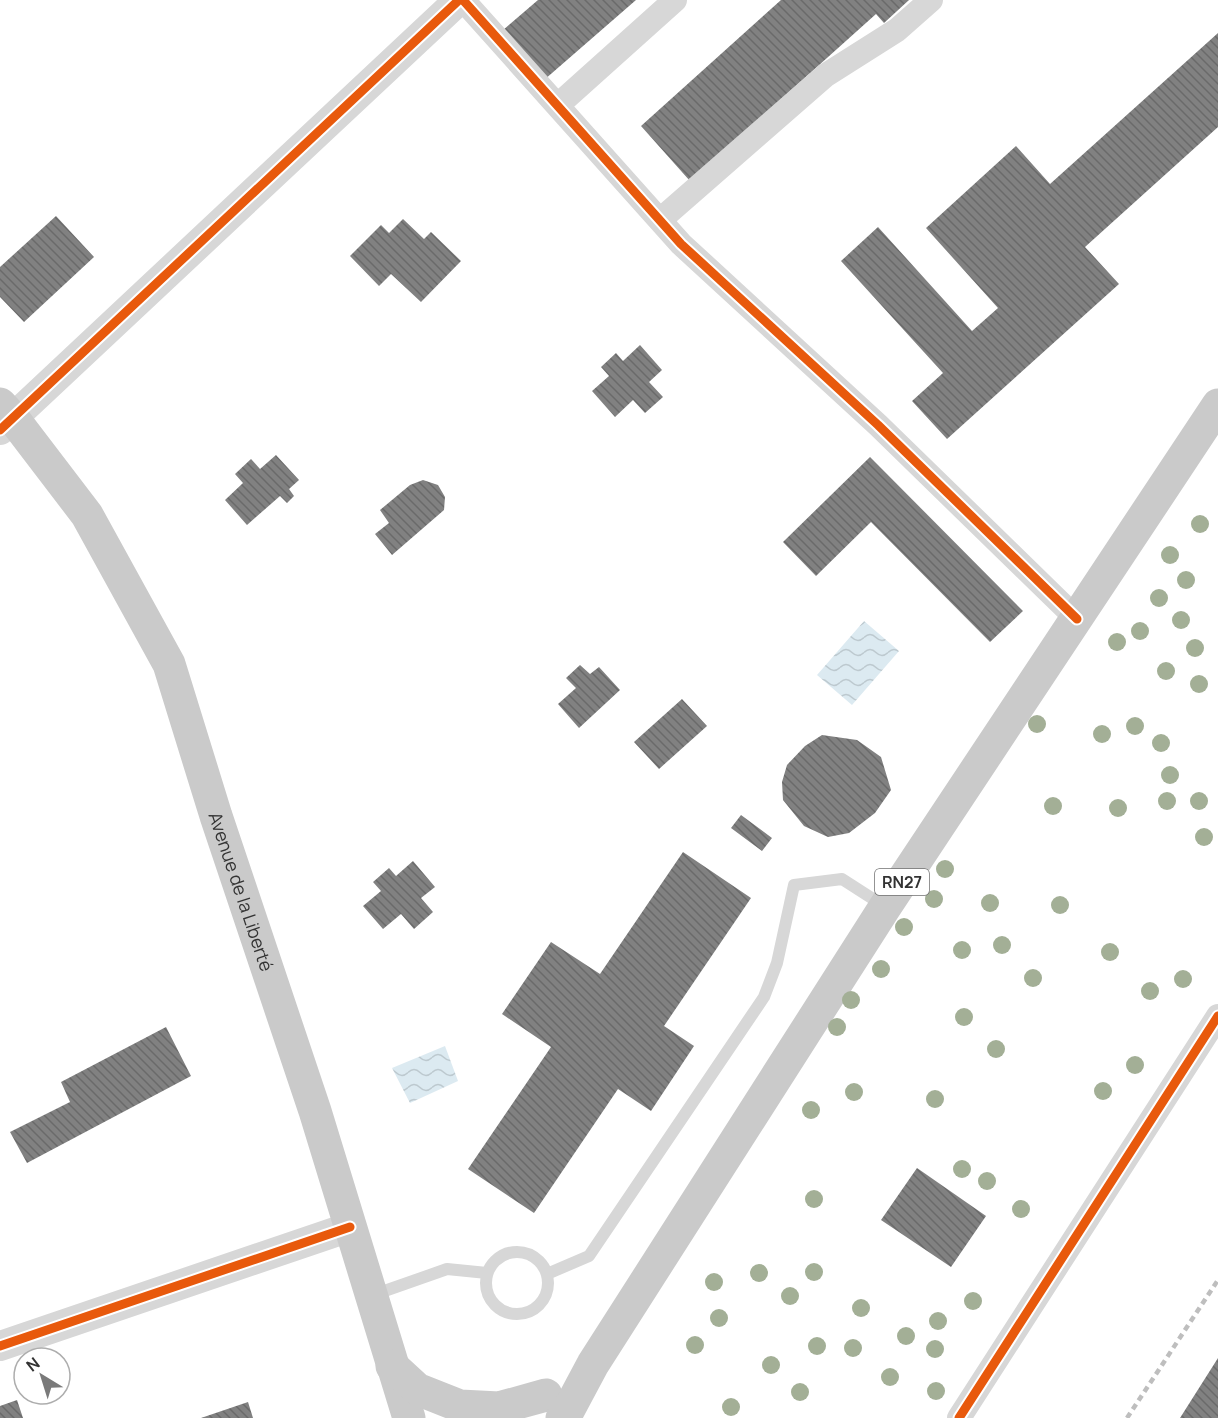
<svg xmlns="http://www.w3.org/2000/svg" width="1218" height="1418" viewBox="0 0 1218 1418" font-family="Manrope,sans-serif">
<style>
.water{fill:url(#water-waves)}
.building{fill:url(#building-back-hatch)}
.lines{fill:none;stroke-linecap:round;stroke-linejoin:round}
.service{stroke:#d7d7d7;stroke-width:12}
.minor{stroke:#d7d7d7;stroke-width:24}
.tertiary{stroke:#d7d7d7;stroke-width:30}
.primary{stroke:#cacaca;stroke-width:33}
.rail{stroke:#bebebe;stroke-width:4.5;stroke-dasharray:6 4.5;stroke-linecap:butt}
.cycleway-casing{stroke:#fff;stroke-width:13}
.cycleway{stroke:#e8590c;stroke-width:9}
.tree{fill:#a3af96}
.labels{text-anchor:middle;dominant-baseline:central;stroke-width:6;stroke-linejoin:round;paint-order:stroke}
.shield{fill:#fff;stroke:#707070;stroke-width:1.5}
.shield-label{font-size:16px;font-weight:bold;fill:#333}
.street-label{font-size:18px;fill:#333;stroke:#fff}
</style>
<defs>
<pattern id="water-waves" width="16" height="10" patternUnits="userSpaceOnUse" patternTransform="scale(1.5)"><rect width="16" height="10" fill="#dceaf1"/><path d="M0 5q4-4 8 0t8 0" fill="none" stroke="#bdc9cf"/></pattern>
<pattern id="building-back-hatch" width="6" height="6" patternUnits="userSpaceOnUse" patternTransform="scale(1.5)"><rect width="6" height="6" fill="#818181"/><path d="M-1 5l2 2M0 0l6 6M5-1l2 2" fill="none" stroke="#6a6a6a"/></pattern>
</defs>
<rect width="100%" height="100%" fill="#fff"/>
<path class="water" d="M864,621L899,651L852,705L817,675Z
M445,1046L458,1081L410,1103L392,1068Z"/>
<path class="building" d="M538,0H636L544,80L502,31Z
M781,0H909L884,23L876,14L690,181L641,126Z
M1218,33V127L1085,247L1119,284L947,439L912,401L943,373L841,261L878,227L972,331L998,308L926,228L1016,146L1050,184Z
M56,216L94,257L24,322L0,297V267Z
M403,219L424,239L431,232L461,261L421,302L391,274L379,286L350,256L381,225L389,233Z
M640,345L662,370L649,382L663,397L645,413L633,400L615,417L592,391L609,376L601,367L616,353L623,361Z
M276,455L299,480L289,489L294,496L287,503L280,496L247,525L225,500L243,483L235,474L251,459L260,469Z
M870,457L1023,611L990,642L871,522L816,576L783,542Z
M423,480L438,485L445,497L444,510L392,555L375,534L389,523L380,510L410,485Z
M580,665L590,674L599,667L620,690L579,728L558,704L576,688L566,678Z
M682,699L707,726L659,769L634,742Z
M822,735L857,740L881,757L891,790L875,813L849,833L828,837L804,826L783,800L782,782L787,765L805,746Z
M741,815L772,838L762,851L731,828Z
M683,852L751,898L664,1026L694,1046L651,1111L618,1089L534,1213L468,1169L551,1047L502,1014L551,942L600,974Z
M413,861L435,887L421,898L433,912L414,929L401,914L383,929L363,906L381,891L373,882L389,868L396,876Z
M166,1027L191,1076L27,1163L10,1132L70,1102L61,1082Z
M917,1168L986,1216L951,1267L881,1220Z
M1218,1358V1418H1180Z
M17,1400L23,1418H0V1406Z
M248,1402L253,1418H201Z"/>
<g class="lines">
<path class="service" d="M486 1283a31 31 0 1 1 62 0a31 31 0 1 1-62 0Z
M547,1274L589,1256L764,997L777,963L794,885L842,879L884,906
M373,1295L447,1269L487,1273"/>
<path class="minor" d="M463,0L681,244L878,425L1077,619
M558,105L675,0
M660,220L826,75L897,30L931,0
M959,1418L1218,1016"/>
<path class="tertiary" d="M0,430L459,0
M0,1346L350,1227"/>
<g class="primary">
<path id="s1" d="M0,404L13,418L87,515L169,664L216,816L315,1111L409,1418"/>
<path d="M392,1366L417,1389L460,1406L499,1408L546,1395"/>
<path d="M562,1418L569,1409L593,1364L885,907L1218,405"/>
</g>
<path class="rail" d="M1127,1418L1218,1280"/>
<g class="cycleway-casing">
<path id="cycleway" d="M463,0L681,244L878,425L1077,619
M0,430L459,0
M0,1346L350,1227
M959,1418L1218,1016"/>
</g>
<use href="#cycleway" class="cycleway"/>
</g>
<g class="tree">
<circle cx="1200" cy="524" r="9"/>
<circle cx="1170" cy="555" r="9"/>
<circle cx="1186" cy="580" r="9"/>
<circle cx="1159" cy="598" r="9"/>
<circle cx="1181" cy="620" r="9"/>
<circle cx="1140" cy="631" r="9"/>
<circle cx="1117" cy="642" r="9"/>
<circle cx="1195" cy="648" r="9"/>
<circle cx="1166" cy="671" r="9"/>
<circle cx="1199" cy="684" r="9"/>
<circle cx="1037" cy="724" r="9"/>
<circle cx="1135" cy="726" r="9"/>
<circle cx="1102" cy="734" r="9"/>
<circle cx="1161" cy="743" r="9"/>
<circle cx="1170" cy="775" r="9"/>
<circle cx="1167" cy="801" r="9"/>
<circle cx="1199" cy="801" r="9"/>
<circle cx="1053" cy="806" r="9"/>
<circle cx="1118" cy="808" r="9"/>
<circle cx="1204" cy="837" r="9"/>
<circle cx="945" cy="869" r="9"/>
<circle cx="934" cy="899" r="9"/>
<circle cx="990" cy="903" r="9"/>
<circle cx="1060" cy="905" r="9"/>
<circle cx="904" cy="927" r="9"/>
<circle cx="1002" cy="945" r="9"/>
<circle cx="962" cy="950" r="9"/>
<circle cx="1110" cy="952" r="9"/>
<circle cx="881" cy="969" r="9"/>
<circle cx="1033" cy="978" r="9"/>
<circle cx="1183" cy="979" r="9"/>
<circle cx="1150" cy="991" r="9"/>
<circle cx="851" cy="1000" r="9"/>
<circle cx="964" cy="1017" r="9"/>
<circle cx="837" cy="1027" r="9"/>
<circle cx="996" cy="1049" r="9"/>
<circle cx="1135" cy="1065" r="9"/>
<circle cx="1103" cy="1091" r="9"/>
<circle cx="854" cy="1092" r="9"/>
<circle cx="935" cy="1099" r="9"/>
<circle cx="811" cy="1110" r="9"/>
<circle cx="962" cy="1169" r="9"/>
<circle cx="987" cy="1181" r="9"/>
<circle cx="814" cy="1199" r="9"/>
<circle cx="1021" cy="1209" r="9"/>
<circle cx="814" cy="1272" r="9"/>
<circle cx="759" cy="1273" r="9"/>
<circle cx="714" cy="1282" r="9"/>
<circle cx="790" cy="1296" r="9"/>
<circle cx="973" cy="1301" r="9"/>
<circle cx="861" cy="1308" r="9"/>
<circle cx="719" cy="1318" r="9"/>
<circle cx="938" cy="1321" r="9"/>
<circle cx="906" cy="1336" r="9"/>
<circle cx="695" cy="1345" r="9"/>
<circle cx="817" cy="1346" r="9"/>
<circle cx="853" cy="1348" r="9"/>
<circle cx="935" cy="1349" r="9"/>
<circle cx="771" cy="1365" r="9"/>
<circle cx="890" cy="1377" r="9"/>
<circle cx="936" cy="1391" r="9"/>
<circle cx="800" cy="1392" r="9"/>
<circle cx="731" cy="1407" r="9"/>
</g>
<g class="labels">
<rect class="shield" x="875" y="869" width="54" height="26" rx="4.5"/>
<g class="shield-label">
<text x="902" y="882">RN27</text>
</g>
<g class="street-label">
<text stroke="none"><textPath href="#s1" startOffset="550">Avenue de la Liberté</textPath></text>
</g>
</g>
<g transform="translate(42 1376) rotate(322)"><circle r="28" fill="#ffffff" stroke="#adadad" stroke-width="1.5"/>
<path d="M0-4.5L10 22L0 15L-10 22Z" fill="#7a7a7a"/>
<text y="-9" font-size="16" font-weight="bold" text-anchor="middle" fill="#333333">N</text>
</g>
</svg>
